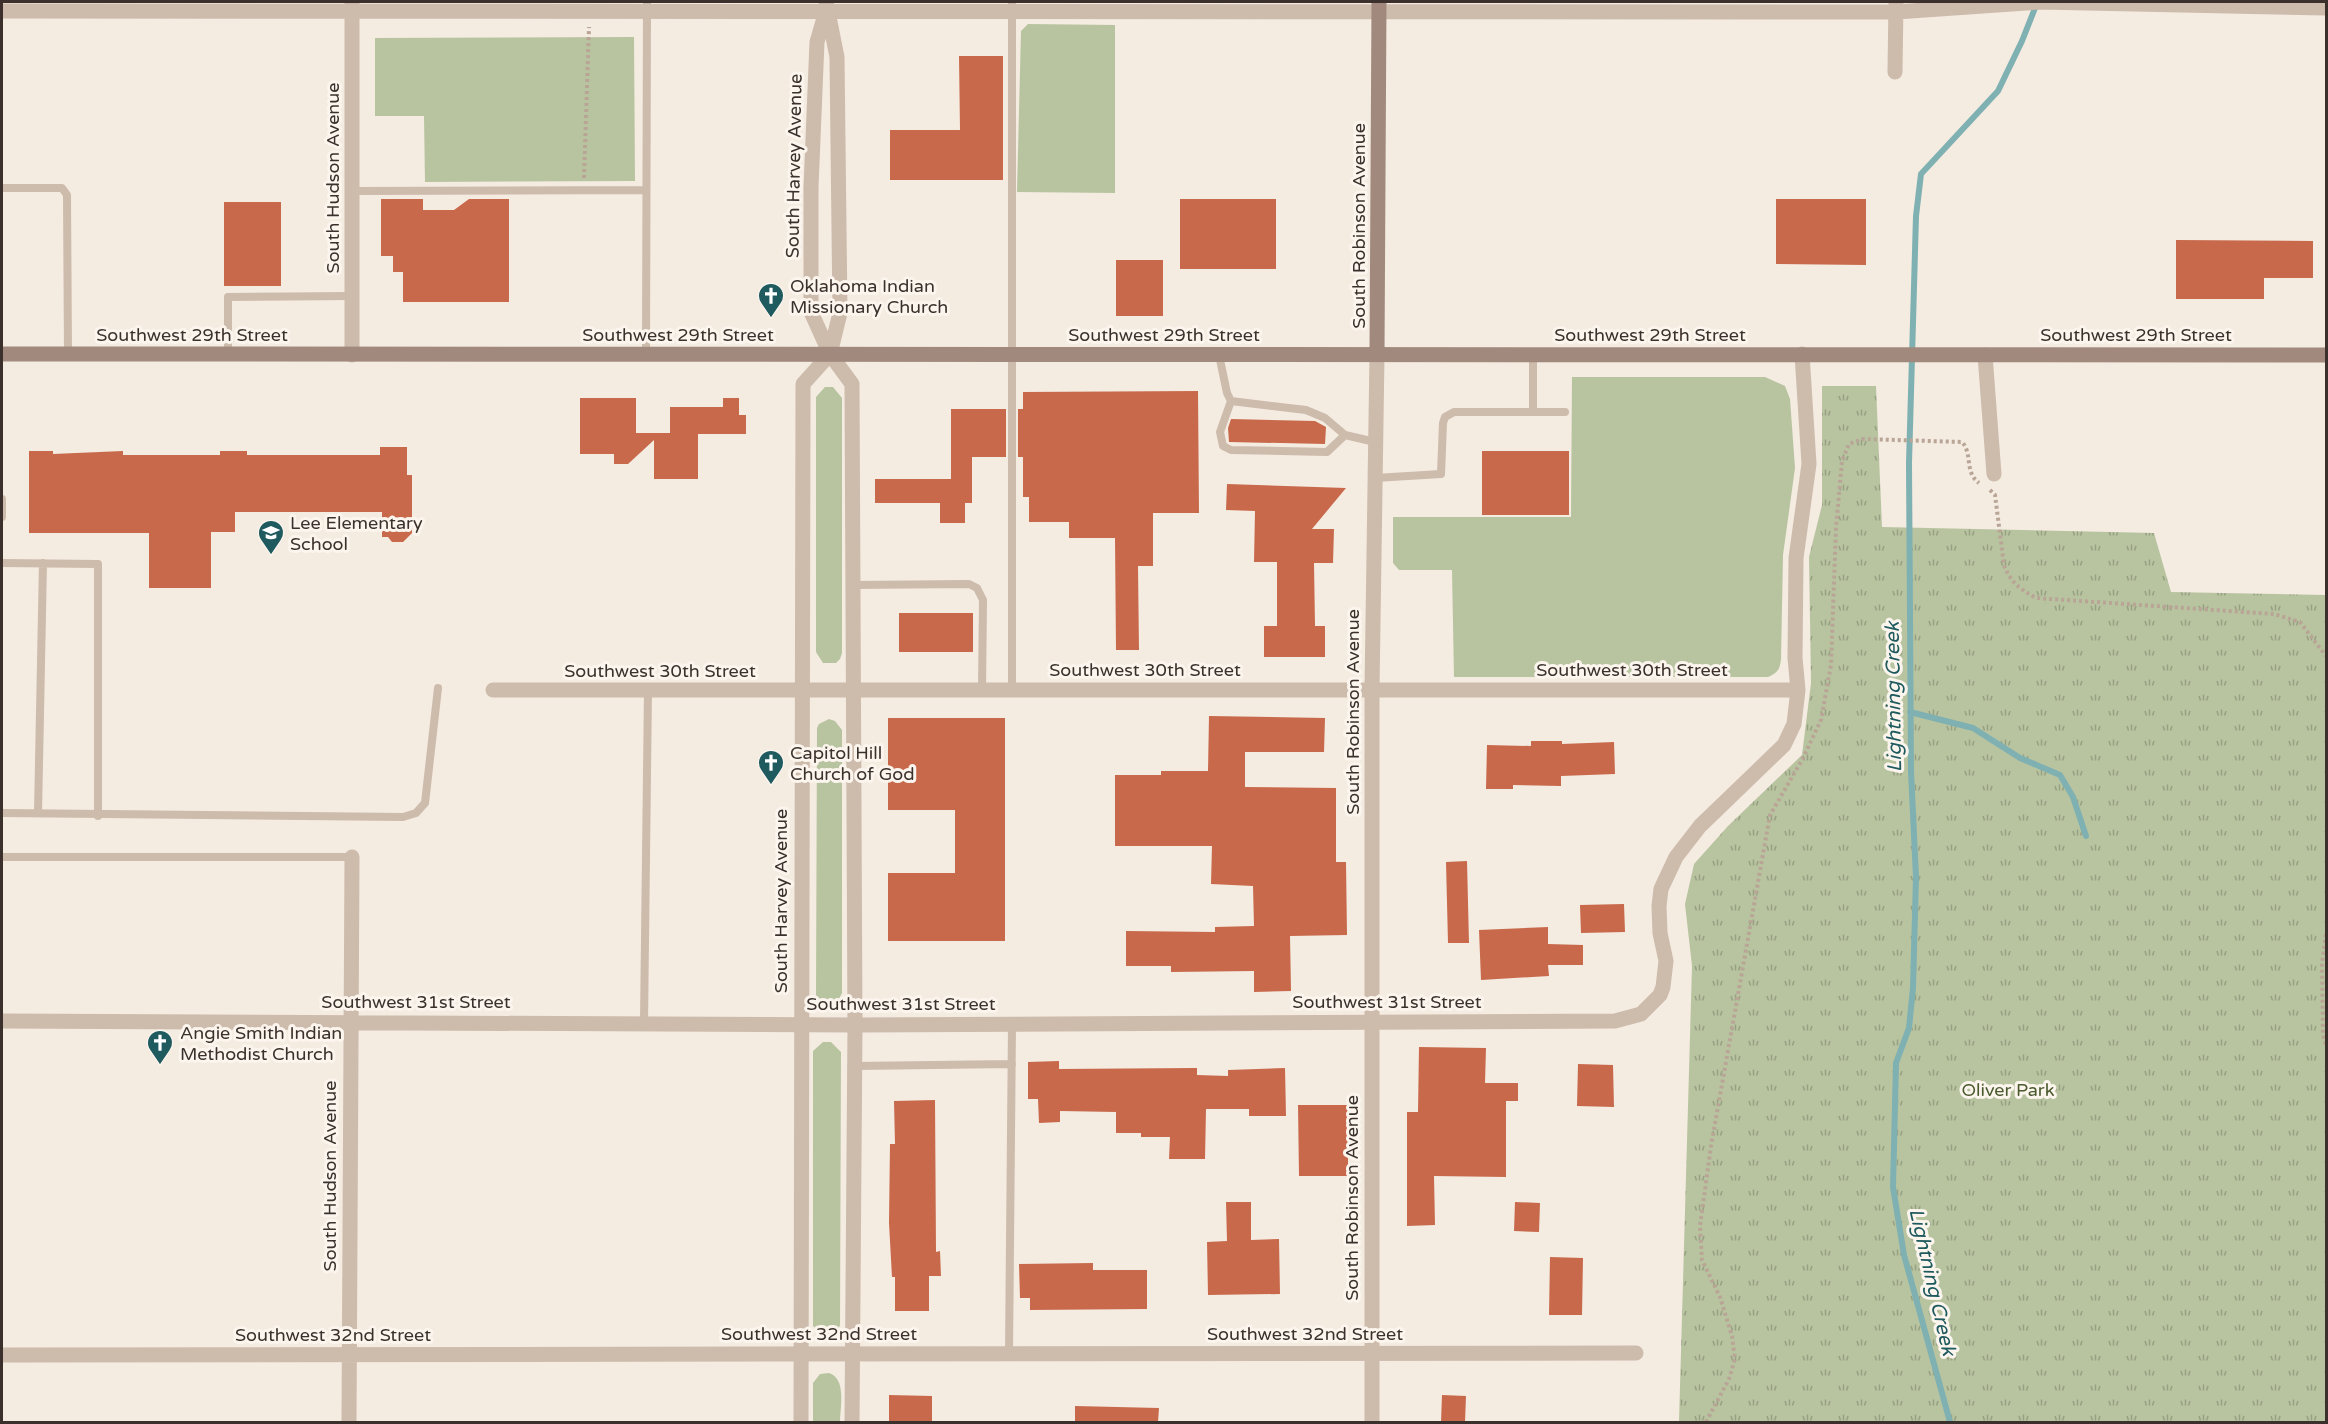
<svg xmlns="http://www.w3.org/2000/svg" width="2328" height="1424" font-family="'Varela Round',sans-serif">
<style>
.grass{fill:#b8c4a0}
.park{fill:url(#park-tufts)}
.lines{fill:none;stroke-linecap:round;stroke-linejoin:round}
.stream{stroke:#7fb0b2;stroke-width:6}
.building{fill:#c8694b}
.path{stroke:#b9a596;stroke-width:4;stroke-dasharray:3 3;stroke-linecap:butt}
.service{stroke:#cdbbac;stroke-width:8}
.minor{stroke:#cdbbac;stroke-width:15}
.tertiary{stroke:#cdbbac;stroke-width:15}
.secondary{stroke:#a18a7d;stroke-width:15}
.labels{text-anchor:middle;dominant-baseline:central;stroke-width:6;stroke-linejoin:round;paint-order:stroke}
.street-label{font-size:18px;fill:#3b302b;stroke:#fbf5ee}
.poi-label{font-size:18px;fill:#3b302b;stroke:#fbf5ee;text-anchor:start}
.park-label{font-size:18px;fill:#4a5a2e;stroke:#fbf5ee}
.water-label{font-size:20px;font-style:italic;fill:#1f5a5e;stroke:#fbf5ee}
</style>
<defs>
<pattern id="park-tufts" width="24" height="20" patternUnits="userSpaceOnUse" patternTransform="scale(1.5)"><rect width="24" height="20" fill="#b8c4a0"/><path d="M3 7l-1-3M5 7V3M7 7l1-3M15 17l-1-3M17 17v-4M19 17l1-3" fill="none" stroke="#97a083"/></pattern>
</defs>
<rect width="100%" height="100%" fill="#f4ebe1"/>
<path class="grass" d="M1028,24l87,1v168l-98,-1 4,-161z
M634,37l1,144 -210,1 -1,-66h-49v-78z
M1572,377h193l20,9 5,13 5,69 -12,87 -2,104c-1,11 -4,14 -13,18h-314l-2,-107h-53l-6,-7v-46h178z
M825,387h8l9,11v255l-2,6 -4,4h-13l-7,-11v-255z
M829,719l6,2 7,9v263l-3,6 -10,6 -13,-9 1,-268 2,-4z
M823,1042h8l10,10 -1,273 -3,7 -14,4 -10,-10v-275z
M829,1373c18,6 11,34 11,49h-27v-39l7,-9z"/>
<path class="park" d="M1822,386h54l6,141 272,6 17,59 155,3v827h-647l13,-456 -7,-62 9,-40 34,-38 74,-71 9,-72 -2,-126 13,-52z"/>
<g class="lines">
<path class="stream" d="M1910,712l63,16 47,30 40,17 13,22 13,39
M1950,1422l-46,-167 -11,-68 3,-124 13,-35 4,-40 3,-111 -5,-106 -2,-308 7,-247 5,-42 77,-83 24,-50 15,-38"/>
</g>
<path class="building" d="M959,56h44v124h-113v-50h70z
M381,199h42v11h31l15,-11h40v103h-106v-30h-10v-16h-12z
M1180,199h96v70h-96z
M1776,199h90v66l-90,-1z
M224,202h57v84h-57z
M2176,240l137,1v37h-49v21h-88z
M1116,260h47v56h-47z
M1198,391l1,122h-46v53h-15l1,84h-23l-1,-112h-46v-16h-40v-25h-6v-40h-5v-48h5v-17z
M580,398h56v35h34v-26h53v-9h16v17h7v19h-48v45h-44v-39l-26,24h-14v-10h-34z
M951,409h55v48h-34v46h-7v20h-25v-20h-65v-24h76z
M1231,419l84,2 11,6 -1,17 -96,-2 -1,-14z
M380,447h27v28h5v58l-9,9h-11l-4,-5h-6v-25h-147v20h-24v56h-62v-55h-120v-82h24v3l70,-3v4h97v-4h27v4h133z
M1482,451h87v64h-87z
M1227,484l119,4 -34,41h22l-1,34h-19l1,63h10v31h-61v-31h13v-64h-23l1,-51 -29,-1z
M899,613h74v39h-74z
M1209,716l116,2 -1,34h-79v35l91,1v74h10l1,73 -57,1 1,55 -37,1v-21l-83,1v-6h-45v-35l89,1v-5l39,-1 -1,-40 -42,-2 1,-38h-97v-71h46v-4h47z
M888,718h117v223h-117v-68h67v-63h-67z
M1531,741h31v3l52,-2 1,32 -54,2v10l-48,-1v4h-27l1,-44 44,1z
M1467,861l2,82h-21l-2,-81z
M1624,904l1,28 -44,1 -1,-28z
M1548,927v17l35,1v20h-35l1,11 -68,4 -2,-50z
M1419,1047l67,1 -1,35h33v18h-12v76l-72,-1 1,49 -28,1v-114h11z
M1059,1061v8l138,-1v7l31,1v-6l57,-2 1,48h-37v-7h-43l-1,50h-36l1,-22h-29v-4h-25v-21l-56,-1v11l-21,1 -1,-24h-10v-37z
M1578,1064l35,1 1,42 -37,-1z
M935,1100l1,152 4,-1 1,25h-12v35h-34v-34h-3l-3,-54 1,-79h5l-1,-43z
M1298,1105h50v71h-49z
M1226,1202h25v38l28,-1 1,55 -72,1 -1,-53 20,-1z
M1515,1202l25,1 -1,29 -25,-1z
M1550,1257l33,1 -1,57h-33z
M1093,1263v7h54v39l-117,1v-12h-10l-1,-34z
M889,1395l43,1v26l-43,-1z
M1442,1395l24,1 -1,26h-24z
M1075,1406l84,2 -1,14h-83z"/>
<g class="lines">
<path class="path" d="M584,178l5,-151
M1990,490l5,5 9,70c6,17 16,24 32,33l238,16 26,8 26,34
M2326,934l-4,29 1,72 3,10
M1706,1422l23,-43 6,-20 -3,-23 -12,-39 -18,-37 -2,-34 11,-80 59,-331 32,-55 19,-40 10,-55 5,-137 6,-67 7,-17 14,-5 99,3c11,12 2,30 17,41"/>
<path class="service" d="M1012,2v688
M2,188h60l5,7 1,159
M354,191l291,-1
M228,355v-58l125,-1
M646,355l1,-353
M1219,355l8,38 4,8 75,9 19,8 20,17 30,7
M1231,401l-11,31 3,14 8,4 96,2 18,-17
M1533,412h32
M1375,478l66,-4 2,-51 2,-6 9,-5h79v-58
M2,499v18
M2,563l96,1v252
M852,585l117,-1 8,4 6,12 -1,90
M2,813l401,4 13,-4 9,-10 13,-115
M38,813l5,-250
M2,857h350
M644,1023l4,-333
M855,1066l157,-2
M1009,1353l3,-329"/>
<path class="minor" d="M2,11l1894,1 144,-10 286,6
M1895,72l1,-70
M352,355v-353
M1985,355l9,119
M493,690h1305
M2,1021l853,4 760,-4 26,-7 19,-19 3,-8 3,-26 -6,-28 -1,-27 2,-17 15,-32 24,-31 84,-81 10,-21 4,-34 -3,-32 1,-100 13,-94 -7,-110
M2,1355l1634,-2
M349,1422l3,-565"/>
<path class="tertiary" d="M826,11l-9,31 -6,145v125l19,42 22,30 3,641 -3,397
M801,1422l2,-1038 27,-30 10,-41 -3,-256 -11,-55
M1372,1422v-733l5,-335"/>
<path class="secondary" d="M2,354l2324,1
M1377,354l2,-352"/>
</g>
<defs>
<symbol id="church-pin" viewBox="-11 -11 22 30"><path d="M0 17L-7.5 6A9.5 9.5 0 1 1 7.5 6Z" fill="#1f5a5e" stroke="#fbf5ee"/><path d="M-1.2-6h2.4v3.5h3.3v2.4h-3.3V6h-2.4V-.1h-3.3v-2.4h3.3Z" fill="#fff"/></symbol>
<symbol id="school-pin" viewBox="-11 -11 22 30"><path d="M0 17L-7.5 6A9.5 9.5 0 1 1 7.5 6Z" fill="#1f5a5e" stroke="#fbf5ee"/><path d="M0-5L7-2L0 1L-7-2ZM-4 1L0 2.5L4 1V4Q0 6-4 4Z" fill="#fff"/></symbol>
</defs>
<g fill-rule="evenodd">
<use href="#church-pin" x="756" y="281" width="30" height="40"/>
<use href="#school-pin" x="256" y="518" width="30" height="40"/>
<use href="#church-pin" x="756" y="748" width="30" height="40"/>
<use href="#church-pin" x="145" y="1028" width="30" height="40"/>
</g>
<g class="labels">
<g class="street-label">
<text transform="translate(794 166) rotate(-89)">South Harvey Avenue</text>
<text transform="translate(333 178) rotate(-90)">South Hudson Avenue</text>
<text transform="translate(1359 226) rotate(-90)">South Robinson Avenue</text>
<text x="192" y="335">Southwest 29th Street</text>
<text x="678" y="335">Southwest 29th Street</text>
<text x="1164" y="335">Southwest 29th Street</text>
<text x="1650" y="335">Southwest 29th Street</text>
<text x="2136" y="335">Southwest 29th Street</text>
<text x="1145" y="670">Southwest 30th Street</text>
<text x="1632" y="670">Southwest 30th Street</text>
<text x="660" y="671">Southwest 30th Street</text>
<text transform="translate(1353 712) rotate(-90)">South Robinson Avenue</text>
<text transform="translate(781 901) rotate(-90)">South Harvey Avenue</text>
<text x="416" y="1002">Southwest 31st Street</text>
<text x="1387" y="1002">Southwest 31st Street</text>
<text x="901" y="1004">Southwest 31st Street</text>
<text transform="translate(330 1176) rotate(-90)">South Hudson Avenue</text>
<text transform="translate(1352 1198) rotate(-90)">South Robinson Avenue</text>
<text x="819" y="1334">Southwest 32nd Street</text>
<text x="1305" y="1334">Southwest 32nd Street</text>
<text x="333" y="1335">Southwest 32nd Street</text>
</g>
<g class="poi-label">
<text x="790" y="286">Oklahoma Indian<tspan x="790" dy="21">Missionary Church</tspan></text>
<text x="290" y="523">Lee Elementary<tspan x="290" dy="21">School</tspan></text>
<text x="790" y="753">Capitol Hill<tspan x="790" dy="21">Church of God</tspan></text>
<text x="180" y="1033">Angie Smith Indian<tspan x="180" dy="21">Methodist Church</tspan></text>
</g>
<g class="park-label">
<text x="2008" y="1090">Oliver Park</text>
</g>
<g class="water-label">
<text transform="translate(1894 697) rotate(-91)">Lightning Creek</text>
<text transform="translate(1932 1282) rotate(77)">Lightning Creek</text>
</g>
</g>
<rect width="2328" height="1424" fill="none" stroke="#3b302b" stroke-width="6"/>
</svg>
